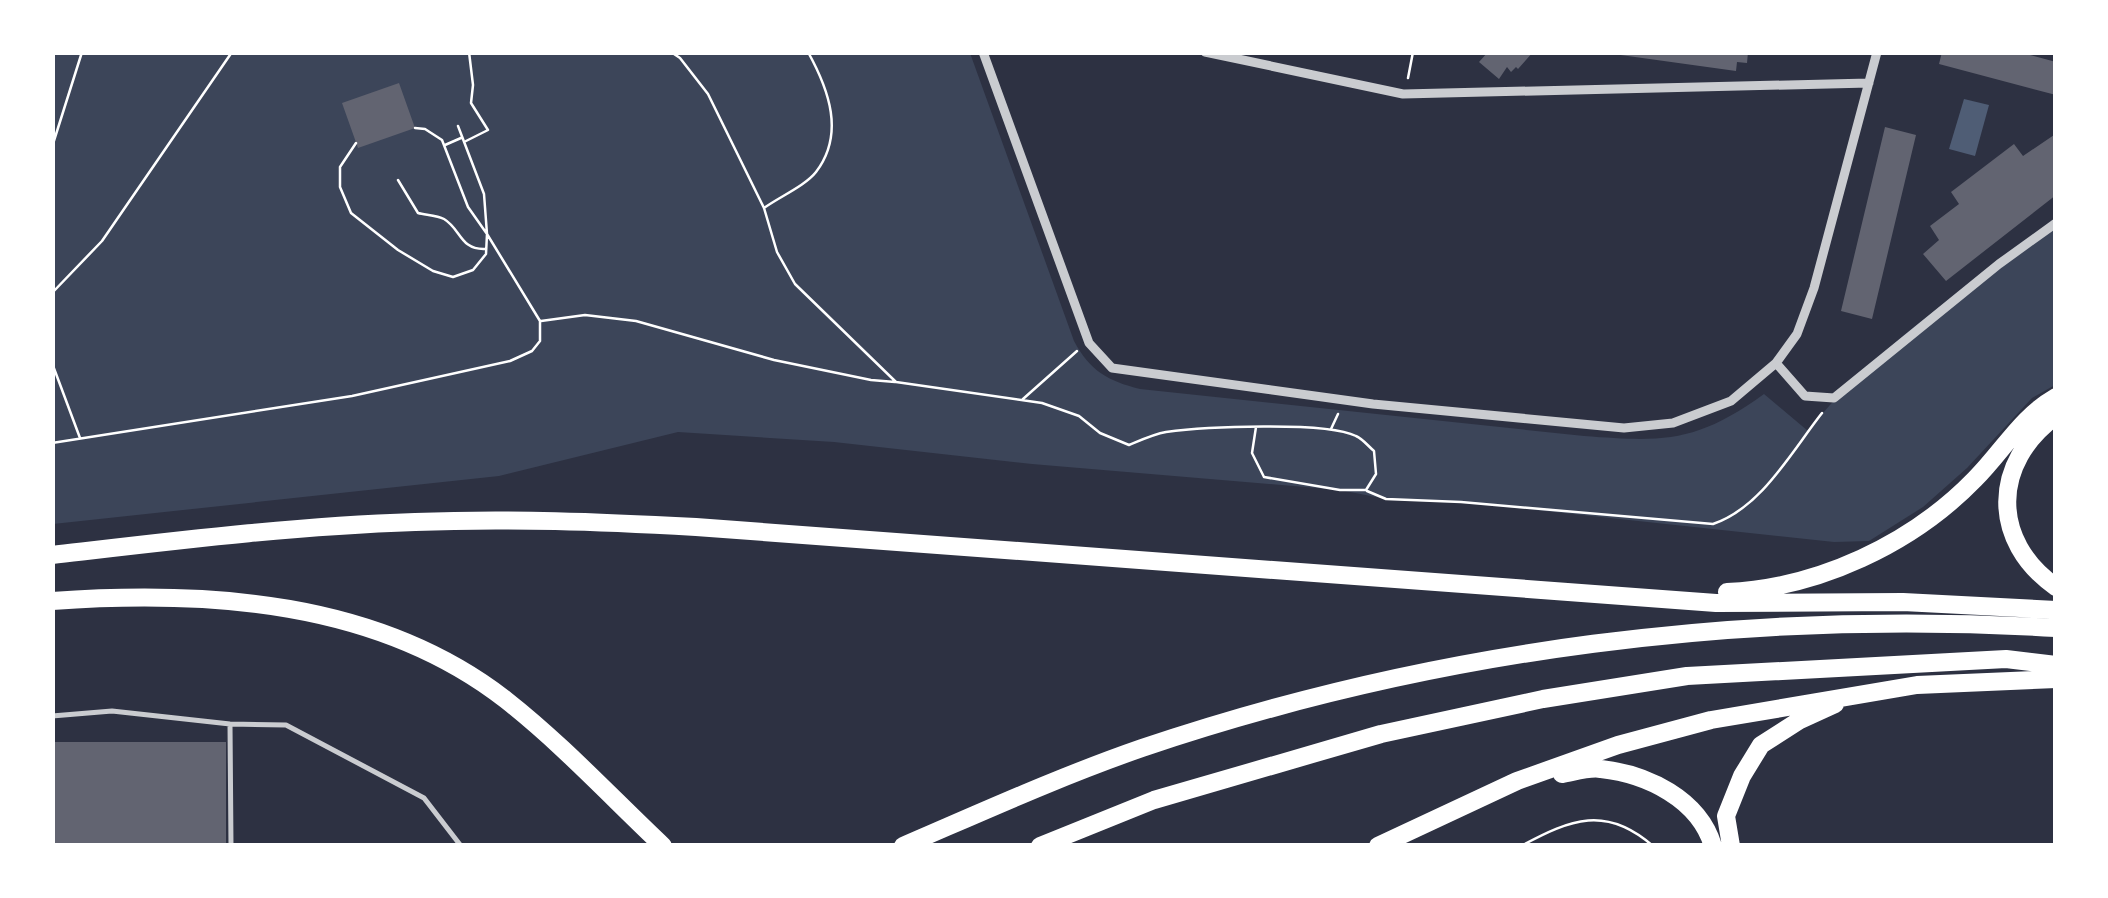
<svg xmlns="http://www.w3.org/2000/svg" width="2108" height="898" font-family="'Work Sans',sans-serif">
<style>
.green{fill:#3c4559}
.water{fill:#4f5d75}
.building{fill:#626471}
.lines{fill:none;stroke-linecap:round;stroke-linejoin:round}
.path{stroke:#fff;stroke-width:2.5}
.service{stroke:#caccd0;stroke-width:5}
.minor{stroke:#caccd0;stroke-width:9}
.motorway{stroke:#fff;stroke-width:18}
</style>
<rect width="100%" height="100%" fill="#2d3142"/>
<path class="green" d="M53,53h917l104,288c16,30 34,40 66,48l444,47c80,6 112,7 180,-42l44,37c67,-85 161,-145 247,-208v162l-23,13 -65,70 -44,39 -54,34 -35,1 -373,-40 -75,-3 -46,-9 -308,-26 -198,-22 -156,-10 -179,44 -446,48z"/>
<path class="water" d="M1964,99l25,6 -14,51 -26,-7z"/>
<path class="building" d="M1488,52l6,3 3,-3h36l-15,17 -2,-2 -5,5 -4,-5 -8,12 -20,-17z
M1599,52h149l-1,11 -10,-1 -1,9z
M1942,52h77l37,10v33l-117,-31z
M399,83l16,45 -57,20 -16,-45z
M1885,127l31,8 -44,184 -31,-8z
M2054,135l2,60 -110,86 -23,-27 16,-14 -9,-14 29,-22 -8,-12 63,-48 9,12z
M52,742h174v104h-174z"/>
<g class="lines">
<path class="path" d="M671,52l9,6 28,36 56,114 13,44 18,32 101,98 146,21 37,13 21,17 29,12c12,-5 25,-11 37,-13 36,-5 160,-11 190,4 7,3 13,11 18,15l2,23 -10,16h-26l-76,-13 -12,-24 4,-26
M1408,78l5,-26
M466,141l22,-11 -17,-27 2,-18 -4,-33
M356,143l-16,24v20l11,26 47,37 35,21 20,6 20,-7 13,-16 1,-20 -19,-27 -26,-67 -17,-11 -10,-1
M445,145l16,-7
M52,147l30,-95
M398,180l20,33c7,2 19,2 26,6 17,10 16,31 41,30
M764,208c15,-11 41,-22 52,-36 29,-38 13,-82 -8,-120
M52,293l50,-52 130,-189
M541,321l44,-6 51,6 138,39 97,20 24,2
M52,363l28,75
M1023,399l54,-48
M1331,429l7,-15
M52,443l300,-47 158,-35 22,-10 8,-10v-20l-53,-87 -3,-40 -26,-68
M1367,491l19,8 75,3 252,22c48,-16 79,-73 109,-111
M1521,846c50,-27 85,-41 132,0"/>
<path class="service" d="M52,716l60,-5 118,13 56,1 138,73 37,48
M230,724l1,122"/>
<path class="minor" d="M983,52l106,291 23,25 261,36 251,24 49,-5 58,-22 45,-38 21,-29 17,-46 63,-236
M1205,52l198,42 466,-11
M1776,363l29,33 29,2 165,-134 57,-41"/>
<path class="motorway" d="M2056,416c-64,46 -66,125 0,171
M52,555c121,-14 242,-29 363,-33 94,-4 187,0 281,5l1020,76 187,-1 153,8
M1727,592c91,-4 185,-48 248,-113 28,-28 46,-62 81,-82
M52,601c155,-11 326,-1 454,99 56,44 105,97 157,146
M1562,774c12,-2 27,-7 39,-5 46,5 98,30 112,77
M903,846c79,-34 158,-70 239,-98 293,-99 606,-139 914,-120
M1040,846l114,-46 227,-66 162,-35 144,-23 319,-17 50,6
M1378,846l139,-65 101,-36 93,-25 206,-35 139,-6
M1731,846l-5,-30 16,-40 19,-31 39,-25 35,-16"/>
</g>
<rect width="2108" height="898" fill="none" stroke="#ffffff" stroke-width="110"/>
</svg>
